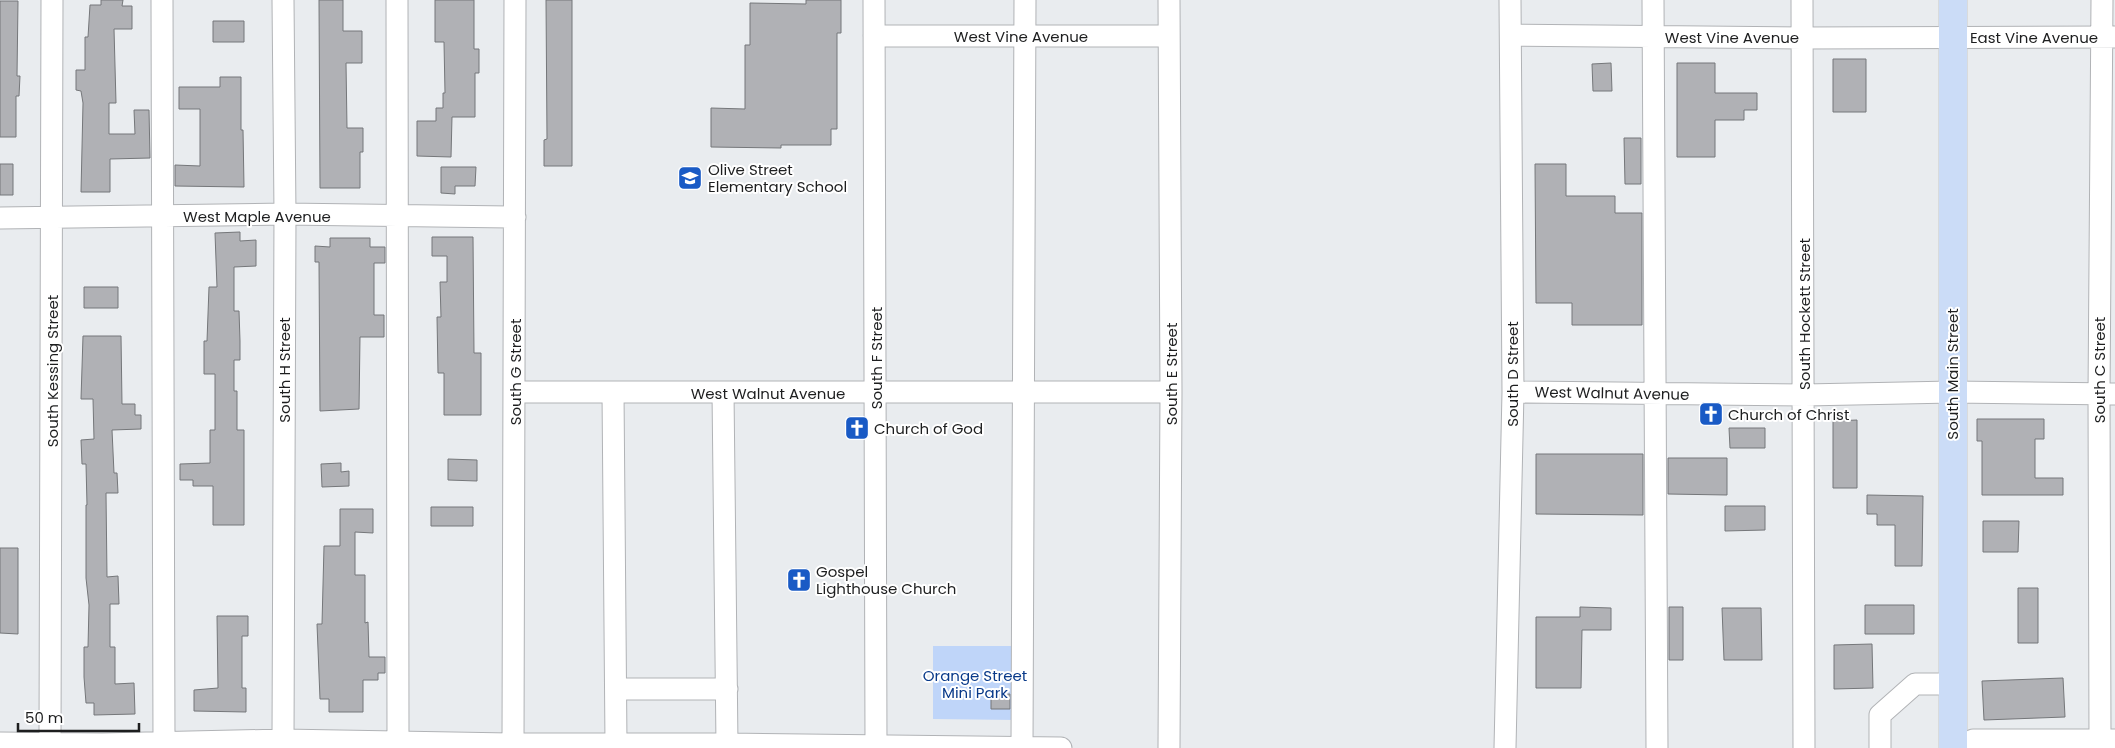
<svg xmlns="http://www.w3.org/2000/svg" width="2115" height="748" font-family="Poppins,sans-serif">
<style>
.green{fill:#bfd5f9}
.building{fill:#b0b1b5;stroke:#75777a}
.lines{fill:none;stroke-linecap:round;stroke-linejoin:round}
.minor-casing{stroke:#b1b3b6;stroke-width:23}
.major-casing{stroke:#c9c9c9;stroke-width:29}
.minor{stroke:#fff;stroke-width:21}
.major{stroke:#cbdcf7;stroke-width:28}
.labels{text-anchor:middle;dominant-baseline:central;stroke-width:4;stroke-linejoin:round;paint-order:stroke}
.street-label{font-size:15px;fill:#1d1e1f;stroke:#fff}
.poi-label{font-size:15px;fill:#1d1e1f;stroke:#fff;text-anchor:start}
.park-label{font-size:15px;fill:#083989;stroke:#fff}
</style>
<rect width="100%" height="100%" fill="#e9ecef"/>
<path class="green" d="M933,646h83l1,74 -84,-1z"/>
<path class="building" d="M101,0h22l-1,6h10v23h-18l2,74h-7v31h26l-1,-24h15l1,48 -40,1v33h-29l2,-89 -2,-12 -5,-1v-20h9v-33h3l2,-32h11z
M319,0h24v31h19v32h-16l1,65h16v24h-3v36h-40z
M435,0h39v49h5v24h-4v44h-23l-1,40 -34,-1v-35h19v-13h7v-15h2l-1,-51h-9z
M546,0h26v166h-28v-26l3,-1z
M806,0h35v33h-4v96h-6v16h-50v3l-70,-1v-39l34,1v-64h5v-42l56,1z
M0,1h18l-1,75h3l-1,20h-3v41h-16z
M213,21h31v21h-31z
M1833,59h33v53h-33z
M1611,63l1,28h-19l-1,-27z
M1677,63h38v30h42v17h-13v10h-29v37h-38z
M220,77h21v53h2l1,57 -69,-1v-21l25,1v-57h-21v-22h41z
M1624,138h17v46h-16z
M0,164h13v31h-13z
M1535,164h31v32h49v17h27v112h-70v-22h-36z
M441,167h35l-1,19h-20v8l-14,-1z
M240,232v9l16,-1v26l-22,1v44h5l1,30v19h-6v31h3v39h7v95h-31v-39h-20v-6h-13v-16l30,-1v-33h5v-56h-11v-33h3l2,-54h8l-2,-54z
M432,237h41l1,116h7v62h-37v-42h-6l-1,-56h4l-1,-35h7v-26h-15z
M330,238h40v9h15v16h-11v52h10v22h-24l-1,72 -39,2 -1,-149h-4v-16l15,1z
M84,287h34v21h-34z
M83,336h38l1,68h13v11h6v14l-29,1 2,43h3l1,20h-12l1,84 11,-1 1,28h-9v43h5v37l19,-1 1,31 -41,1v-12h-8l-2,-26v-30h4l1,-42 -3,-27v-73h1l-1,-41h-4l-1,-24 13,-1 -1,-40h-12z
M1977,419h67v20h-9v39h28v17h-81v-54h-5z
M1857,420v68h-24v-67z
M1729,428h36v20h-35z
M1536,454h107v61l-107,-1z
M1668,458h59v37l-59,-1z
M448,459l29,1v21l-29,-1z
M341,463v9l8,-1v15l-27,1 -1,-23z
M1867,495l56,1 -1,70h-27v-41h-18v-11h-10z
M1725,506h40v24l-40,1z
M431,507h42v19h-42z
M340,509h33v24l-18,-1v43h10v48l3,-1 1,35h16v16h-7v7h-15v32h-34v-13h-9l-3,-75h5l2,-78h16z
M1983,521h36l-1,31h-35z
M0,548h18v86l-18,-1z
M2018,588h20v55h-20z
M1865,605h49v29h-49z
M1580,607l31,1v22h-29l-1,58h-45v-71h44z
M1669,607h14v53h-14z
M1722,608h39l1,52h-38z
M217,616h31v20h-6v52h4v24l-52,-1v-21l24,-2z
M1872,644l1,44 -39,1v-44z
M2063,678l2,39 -81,3 -2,-39z
M1010,694v15h-19v-14z"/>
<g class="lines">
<defs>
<path id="minor" d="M162,0l2,743
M397,0l1,741
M874,0l2,746
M1653,0l4,748
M1802,0l2,748
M1511,35l291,3 313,-1
M874,36h295
M0,218l285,-4 230,3
M515,392h656
M613,392l3,351
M723,392l4,352
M1513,392l292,3 147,-3 163,2
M616,689h111
M283,740l2,-526 -2,-214
M2100,741l-1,-347 3,-394
M50,742l2,-742
M0,743l102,1 181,-4 230,4h214l334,4
M513,744l2,-744
M1022,747l3,-747
M1169,748l2,-356 -2,-392
M1505,748l8,-356 -3,-392
M1880,748v-33l35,-31h38
M1955,748l18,-8h142"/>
<path id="major" d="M1953,0v748"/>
</defs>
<use href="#minor" class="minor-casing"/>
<use href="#major" class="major-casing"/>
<use href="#minor" class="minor"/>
<use href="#major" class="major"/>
</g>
<defs>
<symbol id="school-square" viewBox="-11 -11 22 22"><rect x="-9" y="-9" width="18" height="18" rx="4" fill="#195ac5" stroke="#fff"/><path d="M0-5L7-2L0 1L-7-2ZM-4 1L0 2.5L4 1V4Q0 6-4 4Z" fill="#fff"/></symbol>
<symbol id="church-square" viewBox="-11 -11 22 22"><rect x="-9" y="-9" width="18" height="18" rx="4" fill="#195ac5" stroke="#fff"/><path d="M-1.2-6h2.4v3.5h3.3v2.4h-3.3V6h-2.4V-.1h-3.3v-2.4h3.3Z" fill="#fff"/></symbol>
</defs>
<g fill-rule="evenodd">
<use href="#school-square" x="676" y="164" width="28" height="28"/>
<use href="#church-square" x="1697" y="400" width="28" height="28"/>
<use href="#church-square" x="843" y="414" width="28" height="28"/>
<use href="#church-square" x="785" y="566" width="28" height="28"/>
</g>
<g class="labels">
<g class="street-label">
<text x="1021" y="36">West Vine Avenue</text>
<text x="1732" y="37">West Vine Avenue</text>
<text x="2034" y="37">East Vine Avenue</text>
<text x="257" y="216">West Maple Avenue</text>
<text transform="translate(1804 314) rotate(-90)">South Hockett Street</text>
<text transform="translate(876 358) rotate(-90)">South F Street</text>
<text transform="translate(284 370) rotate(-90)">South H Street</text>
<text transform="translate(2099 370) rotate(-90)">South C Street</text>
<text transform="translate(52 371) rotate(-90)">South Kessing Street</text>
<text transform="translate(515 372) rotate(-90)">South G Street</text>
<text transform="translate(1171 374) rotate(-90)">South E Street</text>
<text transform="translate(1512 374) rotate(-90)">South D Street</text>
<text transform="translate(1952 374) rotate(-90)">South Main Street</text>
<text x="768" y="393">West Walnut Avenue</text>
<text transform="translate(1612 393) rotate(1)">West Walnut Avenue</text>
</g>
<g class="poi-label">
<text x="708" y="169">Olive Street<tspan x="708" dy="17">Elementary School</tspan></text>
<text x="1728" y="414">Church of Christ</text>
<text x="874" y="428">Church of God</text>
<text x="816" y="571">Gospel<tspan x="816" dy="17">Lighthouse Church</tspan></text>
</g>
<g class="park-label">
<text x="975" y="675">Orange Street<tspan x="975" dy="17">Mini Park</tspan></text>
</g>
</g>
<path d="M18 723v8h121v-8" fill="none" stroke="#1d1e1f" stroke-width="2.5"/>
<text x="25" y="723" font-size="15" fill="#1d1e1f" stroke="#ffffff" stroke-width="4" paint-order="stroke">50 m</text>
</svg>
